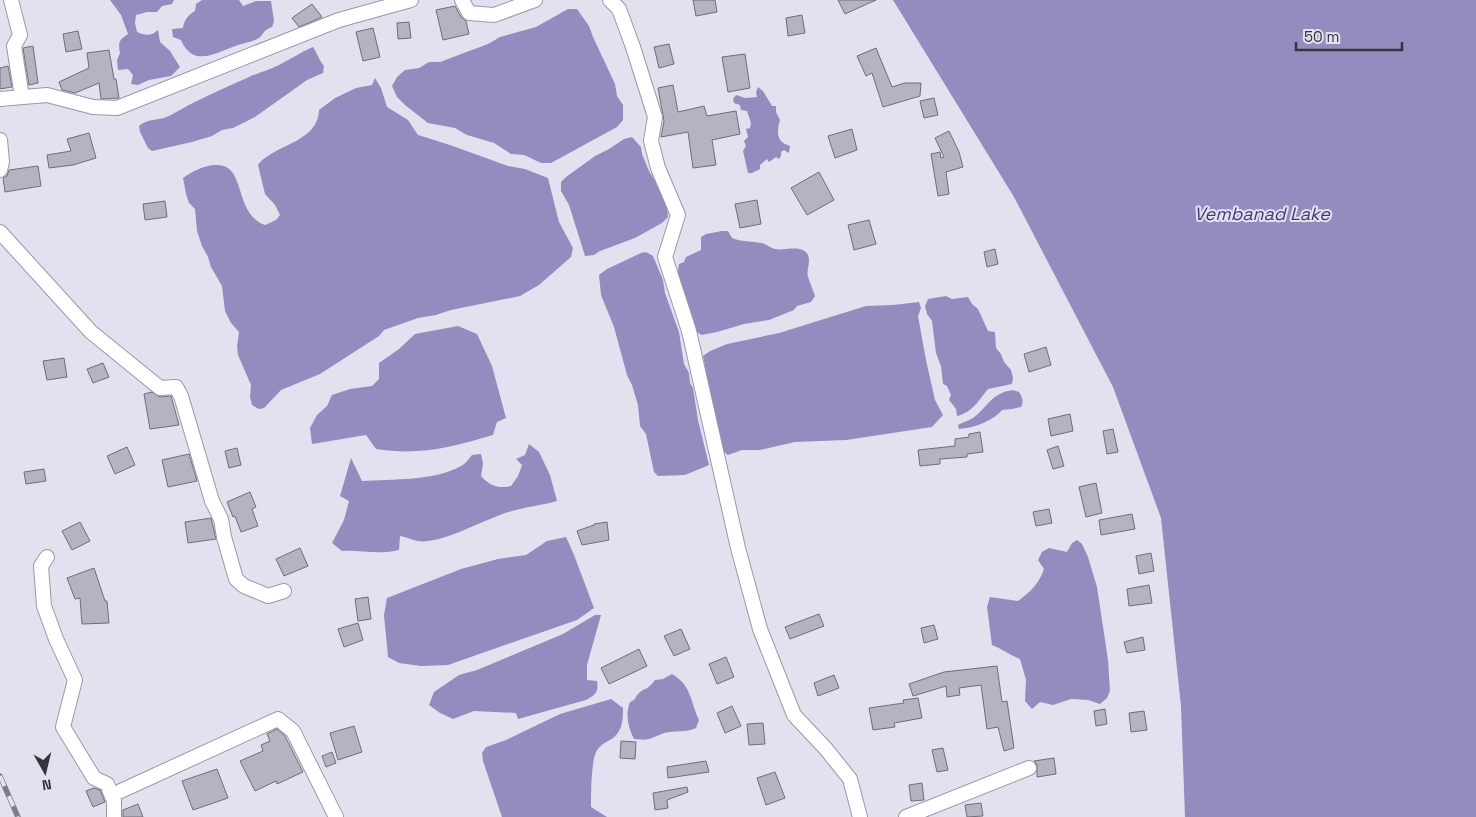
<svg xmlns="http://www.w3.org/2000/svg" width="1476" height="817" font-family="'Space Grotesk',sans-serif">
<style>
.water{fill:#958bbe}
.building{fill:#b5b2c1;stroke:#6f6d7b}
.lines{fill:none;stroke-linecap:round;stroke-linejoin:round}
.street-casing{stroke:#9a98a6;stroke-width:16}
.street{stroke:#fff;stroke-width:14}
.rail-casing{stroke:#7e7d86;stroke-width:5.5}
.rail{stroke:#e3e1f0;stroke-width:4;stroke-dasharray:11;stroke-linecap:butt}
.labels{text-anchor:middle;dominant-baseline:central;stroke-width:4;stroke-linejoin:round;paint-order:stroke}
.water-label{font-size:18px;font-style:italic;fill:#483777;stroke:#e3e1f0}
</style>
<rect width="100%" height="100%" fill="#e3e1f0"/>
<path class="water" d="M110,0h64l-2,4 -10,2 -5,6h-10l-11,3 -1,8 2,9c9,4 14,4 21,-2l2,12 10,9 10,16 -9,9 -22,4 -11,5 -7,-1 2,-9 -5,-6 -10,1 -1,-10 3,-7c-2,-11 -1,-13 8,-19l-7,-19z
M202,0h37l4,6 13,-5h15l3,20 -2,6c-11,4 -7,8 -15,12 -5,3 -13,4 -19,6 -21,7 -45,24 -57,-5l-8,-3 -1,-8 11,-1c1,-8 5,-13 12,-17l1,-7z
M893,0h583v817h-291l-4,-111 -20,-188 -48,-131 -99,-190z
M568,9h9l12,17 4,11 22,47 2,12 6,9v15l-6,7 -66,36h-10l-17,-8 -13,-1 -17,-11 -27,-8 -12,-7 -27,-5 -23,-18 -8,-8 -5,-11 5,-9 8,-7 14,-2 10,-6h11l48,-18 12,-7 36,-10z
M313,47c4,6 6,13 11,19l-1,7 -16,7 -52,37 -22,11 -11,2 -10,6 -20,6 -40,9 -4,-3 -8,-16 -1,-6c8,-8 22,-5 32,-11 24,-14 50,-26 76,-37 10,-5 22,-8 32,-13 12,-6 22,-13 34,-18z
M375,78l6,10 6,19 21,13 10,15 32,10 58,21 17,3 23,9 11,44 14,26 -2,9 -32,28 -19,11 -69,14 -15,5 -18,3 -34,12 -5,6 -59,38 -39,16 -17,18 -5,1 -7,-4 -2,-8 1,-12 -13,-30 -1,-9 2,-14 -8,-9 -6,-12 -3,-25 -11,-19 -3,-10 -6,-11 -5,-15 -2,-22 -6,-6 -3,-9 -3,-16c8,-6 22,-13 32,-13 32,-3 18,49 50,60l11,-5 4,-5 -5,-10 -10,-11 -7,-29c16,-21 60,-22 61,-55l16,-12 21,-10 16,-3z
M758,87l5,4 9,15h4v6l4,8c-2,6 -4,17 2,22 2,2 6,3 8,4l-1,7 -5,-3 -3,2v4l-2,3 -3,-2 -7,5 -2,-3 -7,6v4l-8,4h-4l-5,-22 3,-5 -2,-5 4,-4 -2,-8 4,-1 1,-5 -4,-12 -6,-1 -1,-5 -6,-2 -1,-4 3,-4 9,3 12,-1 -1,-5z
M632,137l9,10 1,7 7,17 11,18 7,18 1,10 -6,6 -27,15 -35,13 -6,4 -9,1 -16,-51 -8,-14v-9l5,-5 29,-21 14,-7 15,-10z
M722,231h6l4,7c9,4 19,3 30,5 4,1 8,5 13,6 10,2 27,-5 33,6 3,7 -2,15 0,22 2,6 5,13 7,19l-4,6 -14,4 -3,4 -25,10 -25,4 -27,8 -15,3 -4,-2c-9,-16 -24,-51 -19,-69l5,-2 2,-5 15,-7v-13l5,-3z
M646,252l7,4 10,24 2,13 14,39 5,32 5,9 1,10 3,5 5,32 11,45 -24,10 -27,1 -4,-4 -8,-38 -6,-8 -2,-21 -6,-20 -5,-10 -13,-48 -13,-32 -2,-20 8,-6 34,-16z
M946,296l6,3 16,-2 4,7 6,5 10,22 7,1 1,16 5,6 3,8 7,8 2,8 -1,6 -24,5c-10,12 -15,23 -31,27l-1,-7 -7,-9 2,-5 -4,-9 -4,-2 -2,-18 -5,-13 -4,-32 -5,-7 -2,-8 3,-7z
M919,302l2,6 -3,8 8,44 9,40 8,15 -11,12 -86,13 -51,2 -35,8h-18l-14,5 -8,-6 -17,-93 7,-5 17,-7 52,-11 87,-27 27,-1z
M458,326l19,8 15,32 14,52 -9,4 -4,13c-41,12 -74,21 -117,14l-10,-14 -54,9 -2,-16 7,-13 10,-9 5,-11 18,-6 22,-3 7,-7v-16l20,-14 16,-15z
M1013,390l6,2c3,5 5,9 2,15l-9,2 -10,1c-9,11 -28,18 -43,19l-1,-4c5,-3 10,-4 15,-7 16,-12 18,-25 40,-28z
M529,444l10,8 11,23 7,26c-13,4 -27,5 -41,9 -27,6 -73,35 -98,31 -6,-1 -12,-4 -18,-5l-1,14c-19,5 -38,0 -57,1l-10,-8 12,-23 5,-19 -9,-5 11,-38 11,23c29,-2 74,0 99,-15 5,-2 8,-8 11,-11l9,-1 2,10 -2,12c9,10 18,13 30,10l7,-10 4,-11 -6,-6 9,-4z
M566,537l8,18 20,53 -17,12 -129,45 -27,1 -22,-3 -11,-6 -4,-42 3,-17 74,-29 37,-10 28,-4 21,-14z
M1077,540l5,4 6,13 9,30 11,73 2,31 -3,7 -7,6 -12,-4 -17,-1 -18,6 -13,-3 -8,7 -7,-8 1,-21 -6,-21c-10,-4 -18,-10 -28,-14l-5,-38 3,-10 28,4c12,-9 21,-17 26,-32l-6,-9 4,-8 7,-4 18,4 5,-9z
M595,615h6l-14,50v15l10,1c2,11 -2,14 -11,19l-68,19 -2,-6 -42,-2 -21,8 -13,-6 -11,-8 5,-13 25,-17 18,-5 86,-36z
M672,674c20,12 18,27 27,46l-3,8c-11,5 -21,2 -32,5 -14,5 -13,8 -30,6 -6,-12 -9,-25 -4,-37 6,-2 5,-5 9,-9 5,-5 9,-3 16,-13l8,-1z
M611,699l12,9c0,8 0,19 -6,26 -6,8 -15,7 -21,18 -5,11 -5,43 -5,55l16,10h-105l-19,-56 -1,-8 4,-6 20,-7 54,-26z"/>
<path class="building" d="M693,0h22l2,12 -21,4z
M838,0h38l-31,14z
M312,4l10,13 -23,10 -7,-9z
M455,6l6,11 5,4 3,13 -26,6 -7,-30z
M802,15l3,18 -17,3 -2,-18z
M409,22l2,16 -13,1 -1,-16z
M373,28l7,29 -17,4 -7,-29z
M78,31l4,18 -16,3 -3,-18z
M669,44l5,20 -15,4 -5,-21z
M33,46l5,37 -9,2 -6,-37z
M876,48l16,39 13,-4h16l-1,13 -37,11 -11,-34 -6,3 -9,-20z
M109,50l5,29h2l3,19 -18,1 -2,-16 -24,10 -13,-3 -3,-8 30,-14 -2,-15z
M745,54l5,34 -22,4 -6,-35z
M8,66l4,21 -12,2v-21z
M673,85l5,27 26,-6 3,10 29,-5 4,23 -28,6 4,25 -23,3 -5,-36 -27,5 3,-16 -6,-33z
M934,98l4,17 -14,3 -4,-17z
M852,129l5,21 -22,8 -7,-22z
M949,131l10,21 4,15 -17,5 3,22 -11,2 -7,-42 9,-2 1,6 3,-1 -9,-19z
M89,133l7,25 -23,7 -24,3 -2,-13 24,-4 -4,-12z
M38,166l3,20 -36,6 -2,-14 4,-2 2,-6z
M819,172l15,28 -27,15 -16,-27z
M757,200l4,24 -21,4 -5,-24z
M165,201l2,16 -22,3 -2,-16z
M869,220l7,24 -22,6 -6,-25z
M995,249l3,15 -11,3 -3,-15z
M1046,347l5,18 -22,7 -5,-18z
M64,358l3,19 -20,3 -4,-19z
M103,363l6,14 -16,6 -6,-14z
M152,392l8,5 11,-1 8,29 -29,4 -6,-35z
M1070,414l3,17 -22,5 -3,-17z
M1113,429l5,23 -11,2 -4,-23z
M980,432l3,20 -16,2v3l-27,2v5l-20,2 -2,-16 37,-4v-7l14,-2v-3z
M1058,446l6,20 -11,3 -6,-19z
M127,447l8,18 -20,9 -8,-18z
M237,448l4,17 -12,3 -4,-17z
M189,454l8,27 -29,6 -6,-27z
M44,469l2,12 -20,3 -2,-12z
M1096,483l6,30 -16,4 -7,-30z
M250,492l6,15 -4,2 6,17 -17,6 -6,-16 -2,1 -6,-15z
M1049,509l3,14 -16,3 -3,-14z
M1132,514l3,15 -34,6 -2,-15z
M211,518l5,21 -28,4 -3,-21z
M80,522l10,19 -18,9 -10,-19z
M607,522l2,18 -27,5 -5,-14 17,-6v-1z
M300,548l8,18 -24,10 -8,-17z
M1151,553l3,18 -15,3 -3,-18z
M94,568l11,33h2l2,22 -27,1 -2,-26 -5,1 -8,-21z
M1149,585l3,18 -23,3 -2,-17z
M368,597l3,22 -13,2 -3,-22z
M819,614l5,12 -34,13 -5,-12z
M358,623l5,17 -19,7 -6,-18z
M934,625l4,14 -14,4 -3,-15z
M681,629l9,20 -16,7 -10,-20z
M1143,637l2,13 -18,3 -3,-11z
M639,649l8,17 -38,18 -8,-16z
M726,657l8,20 -17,7 -8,-20z
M997,666l5,36 5,-1 7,47 -10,3 -6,-24 -11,2 -6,-44 -22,3 1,7 -13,2 -1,-11 -33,10 -4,-12 35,-12z
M834,675l5,13 -21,8 -4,-13z
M918,698l4,20 -28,5 1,4 -22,3 -4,-22 35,-5 -1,-3z
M732,706l9,20 -16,7 -8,-20z
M1105,709l2,15 -11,2 -2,-15z
M1144,711l3,19 -16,2 -2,-19z
M763,723l2,21 -16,1 -2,-21z
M354,726l8,26 -24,8 -8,-27z
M277,729l8,7 18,36 -26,12 -1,-3 -21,10 -15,-30 23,-10 -2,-6 9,-4 -3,-7z
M621,741l15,1 -1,17 -15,-1z
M943,748l5,22 -11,2 -5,-22z
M332,752l4,11 -10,4 -4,-11z
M1054,758l2,16 -19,3v-12l-3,-4z
M706,761l3,11 -41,6 -1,-11z
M217,769l11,29 -35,12 -11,-29z
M775,772l10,26 -19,7 -9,-27z
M922,783l2,17 -13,1 -2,-16z
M687,787l1,5 -21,8 1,8 -13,2 -2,-17z
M94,788l6,2 5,12 -12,5 -7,-16z
M981,803l2,13 -16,1 -2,-12z
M138,804l5,13h-20v-7z"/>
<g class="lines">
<defs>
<path id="street" d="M11,0l9,35 -6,11 8,51
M462,0l7,13 25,2 41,-15
M610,0l9,9 14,38 22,70 -4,24 7,27 20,47 -13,42 24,74 49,217 22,81 34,86 32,34 24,30 10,38
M0,99l47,-4 46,12 24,1 222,-88 72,-20
M0,140l2,22 -2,8
M0,232l91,100 69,56 16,-1 5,9 31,105 9,18 3,18 12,42 8,7 24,10 16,-5
M47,557l-6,9 3,40 12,33 19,41 -12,47 31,51 13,6 7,17v16
M112,795l166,-76 15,12 43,86
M906,817l123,-49"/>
</defs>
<use href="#street" class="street-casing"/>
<use href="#street" class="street"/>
<defs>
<path id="rail" d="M0,776l18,41"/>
</defs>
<use href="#rail" class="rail-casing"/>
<use href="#rail" class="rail"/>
</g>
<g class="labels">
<g class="water-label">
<text x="1262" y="213">Vembanad Lake</text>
</g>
</g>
<g transform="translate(45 772) rotate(172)" stroke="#e3e1f0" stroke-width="4" paint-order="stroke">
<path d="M0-4L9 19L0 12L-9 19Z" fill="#35343a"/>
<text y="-8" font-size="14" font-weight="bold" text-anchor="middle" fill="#35343a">N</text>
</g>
<path d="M1296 42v8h106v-8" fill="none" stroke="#35343a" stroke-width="2.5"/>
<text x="1304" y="42" font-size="15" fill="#35343a" stroke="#e3e1f0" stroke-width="4" paint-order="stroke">50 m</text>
</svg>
